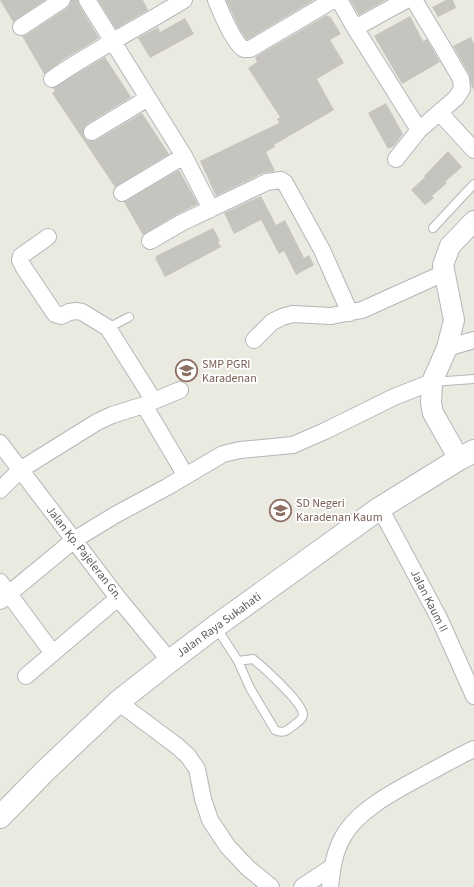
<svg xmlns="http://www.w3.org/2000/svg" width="474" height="887" font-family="'Source Sans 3',sans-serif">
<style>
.building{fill:#c6c4be}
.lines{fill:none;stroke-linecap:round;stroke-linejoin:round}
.service-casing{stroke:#b4b6ba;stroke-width:10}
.minor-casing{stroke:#b4b6ba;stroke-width:18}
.tertiary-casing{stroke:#b4b6ba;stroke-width:22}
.secondary-casing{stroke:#b5b7bc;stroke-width:24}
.service{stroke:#fff;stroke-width:8}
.minor{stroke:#fff;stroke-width:16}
.tertiary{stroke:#fff;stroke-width:20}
.secondary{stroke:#fff;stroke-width:22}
.labels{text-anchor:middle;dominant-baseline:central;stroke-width:3.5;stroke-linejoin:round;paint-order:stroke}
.education-label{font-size:12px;fill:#785e54;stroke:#fff;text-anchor:start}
.street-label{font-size:12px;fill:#5a5c60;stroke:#fff}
</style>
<rect width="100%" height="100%" fill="#ebeae1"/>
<path class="building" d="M0,0h45l-32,22z
M71,0h7l1,5 20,33 -36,22 -19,14 -22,-38 4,-1 41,-27 3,-3z
M98,0h45l5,10 -32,19z
M226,0h88l-67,40 -8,-12z
M350,0h36l-27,15z
M446,0h7l3,8 -18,9 -6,-10z
M327,15l1,2 2,-1 11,18 -11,6 14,23 -27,16 17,31 -60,35 1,2 -9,5 9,19 -12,2 -47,23 -16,-35 79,-38 -2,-4 3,-2 -32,-49 9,-6 -2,-5z
M410,16l13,25 4,-2 13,23 -38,22 -28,-48z
M185,18l9,16 -44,24 -12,-20 20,-11 2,5z
M471,37l3,7v46l-3,-5 -2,-11 -16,-28z
M105,57l26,40 -44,27 -3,3 -1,5 1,5 3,3 5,1 5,-1 45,-27 27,41 -54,33 -63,-94 3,-2 -2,-3z
M386,103l17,31 -9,12 -6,3 -20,-36z
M448,151l14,16 -17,15 2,1 -15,13 2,2 -9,7 -14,-15 14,-13 -1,-1z
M179,170l19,34 -22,11 -33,20 -19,-33z
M261,196l15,29 9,-5 19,38 5,-3 5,10 -18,10 -12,-24 -5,3 -18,-34 -27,14 -10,-21z
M213,228l7,13 -2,1 3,5 -56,30 -10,-19h1v-2z"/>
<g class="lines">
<defs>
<path id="service" d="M433,228l41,-44
M108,328l21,-11
M432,382l42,-3
M216,627l22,34 12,27 25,42c8,4 12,1 19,-5 4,-3 9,-6 9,-11 -1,-12 -40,-47 -50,-55l-15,2"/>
<path id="minor" d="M87,0l97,156 27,53
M216,0c4,10 19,46 28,49 1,0 5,0 6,0l83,-49
M339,0l16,28 64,102
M21,27l41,-27
M355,28l51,-28
M52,79c42,-29 88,-52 132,-79
M440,113l34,37
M92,132l56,-34
M396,159l23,-29 37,-32 6,-9 -1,-10 -21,-36 -26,-43
M122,193l62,-37
M48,237l-27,19 -1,4 4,8 31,46 6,2 8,-4 7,-1 6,1 26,16 46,73
M150,241l31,-18 86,-41 14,-2 4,3 37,67 28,63
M254,340l18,-18 10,-5 11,-3 38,2 31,-6 82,-37
M447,348l27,-8
M144,405l42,71
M0,443l118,155 52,63
M0,490l20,-20 77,-48 15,-7 32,-10 36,-15
M380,508l59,110 35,78
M0,582l52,70
M0,601l74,-61 41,-25 52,-28 56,-33 17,-4 53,-5 32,-14 69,-34 38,-15
M26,676l92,-78
M118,702l59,44 11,10 9,13 6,30 7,21 18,27 20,21 23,19
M302,887l30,-20
M330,887c2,-17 4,-35 13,-50 15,-29 60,-50 87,-65 15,-8 29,-16 44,-23"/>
<path id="tertiary" d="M459,459l-26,-46 -2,-10 1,-21 15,-34 7,-28 -11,-55 7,-19 24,-25"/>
<path id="secondary" d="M0,817l45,-46 73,-69 52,-41 46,-35 164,-118 79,-49 15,-8"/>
</defs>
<use href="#service" class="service-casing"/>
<use href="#minor" class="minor-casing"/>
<use href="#tertiary" class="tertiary-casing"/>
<use href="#secondary" class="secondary-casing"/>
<use href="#service" class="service"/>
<use href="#minor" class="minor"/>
<use href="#tertiary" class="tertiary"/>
<use href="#secondary" class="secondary"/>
</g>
<defs>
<symbol id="school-ring" viewBox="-11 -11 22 22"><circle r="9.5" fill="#fff" stroke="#8d6e63" stroke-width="1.5"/><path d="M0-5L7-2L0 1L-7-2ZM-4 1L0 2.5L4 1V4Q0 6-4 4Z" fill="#8d6e63"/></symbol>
</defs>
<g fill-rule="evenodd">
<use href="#school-ring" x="174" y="358" width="25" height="25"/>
<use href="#school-ring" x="268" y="498" width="25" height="25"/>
</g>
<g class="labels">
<g class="education-label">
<text x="202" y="364">SMP PGRI<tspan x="202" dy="14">Karadenan</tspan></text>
<text x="296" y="503">SD Negeri<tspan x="296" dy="14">Karadenan Kaum</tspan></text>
</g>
<g class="street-label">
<text transform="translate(84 553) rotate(52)">Jalan Kp. Pajeleran Gn.</text>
<text transform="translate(429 601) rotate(63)">Jalan Kaum II</text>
<text transform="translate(219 625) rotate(-36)">Jalan Raya Sukahati</text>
</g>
</g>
</svg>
